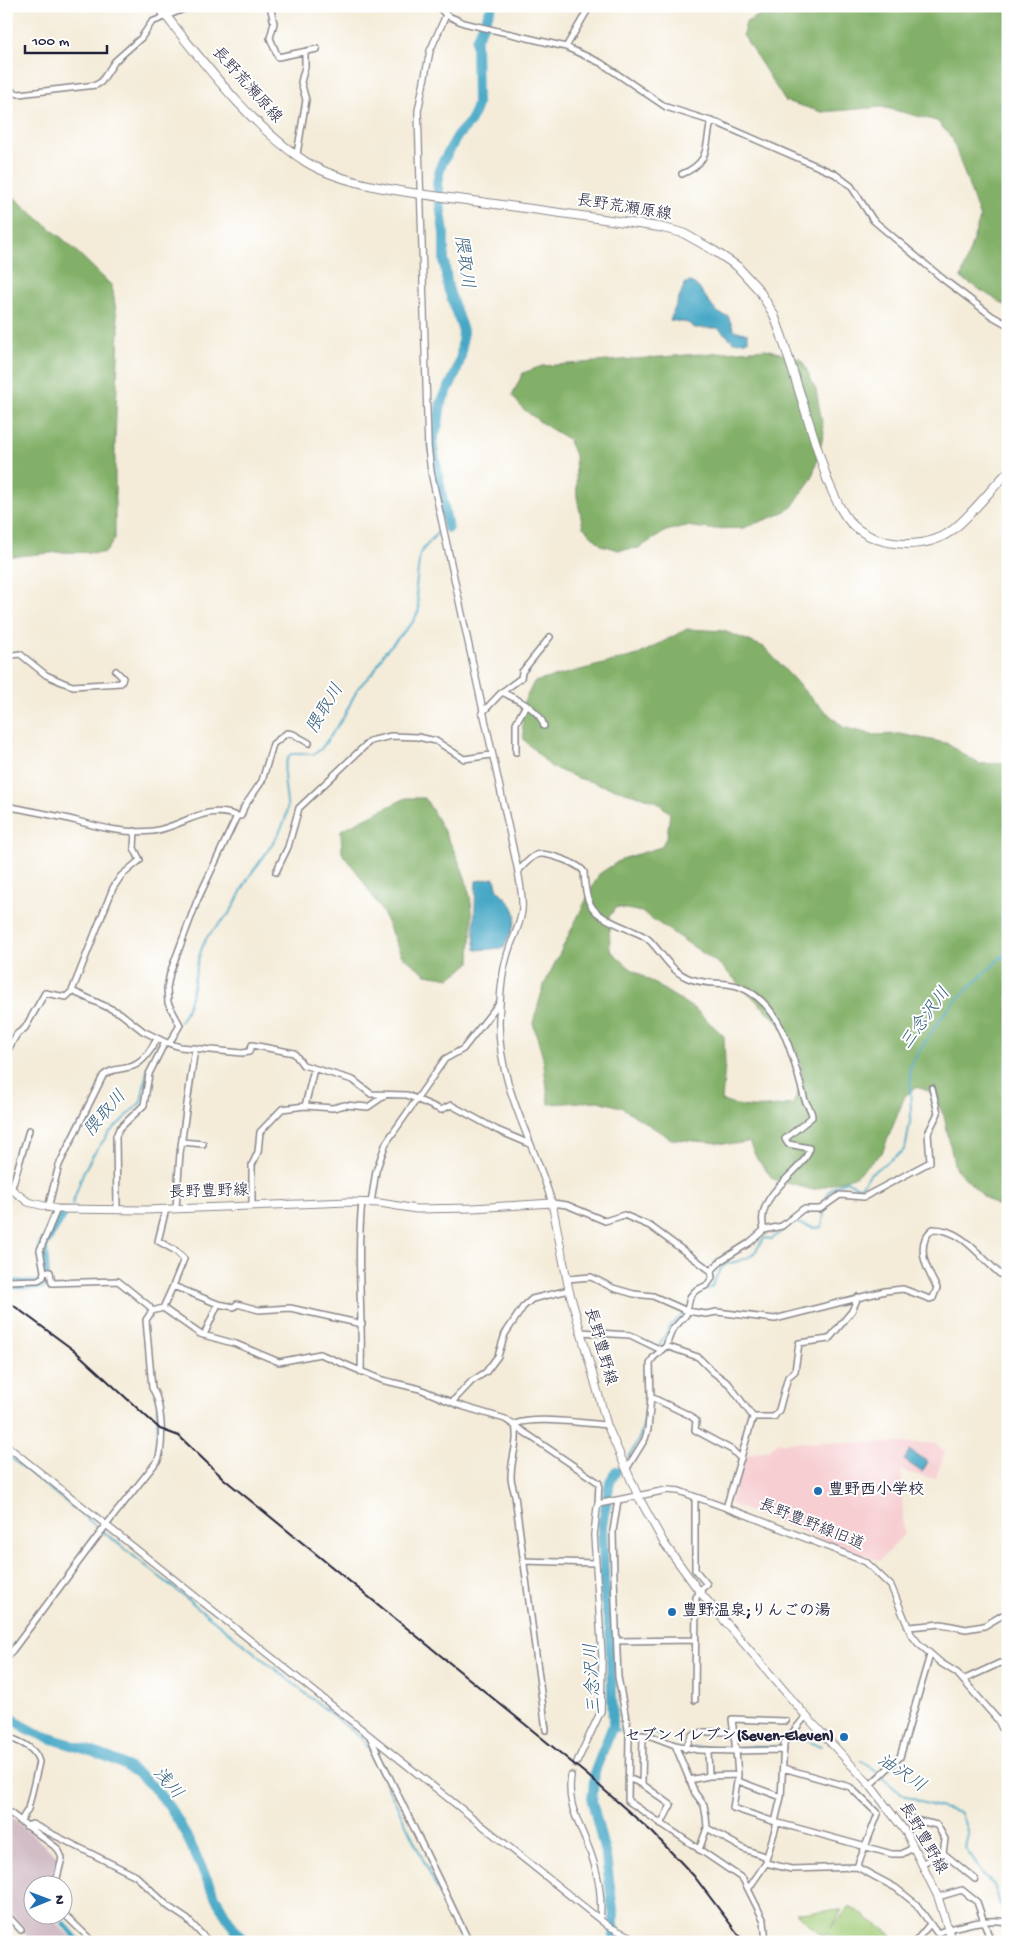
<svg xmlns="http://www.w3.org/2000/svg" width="1014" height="1948" font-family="'Gochi Hand','Klee One',sans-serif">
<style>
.built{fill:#f7cfd3}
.industrial{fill:#d2bdc7}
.green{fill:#a3cc78;stroke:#62775a}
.forest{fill:#82b068;stroke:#526952;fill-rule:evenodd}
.water{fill:#47a8c6;stroke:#346580}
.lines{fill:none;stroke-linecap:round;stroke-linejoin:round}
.stream{stroke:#47a8c6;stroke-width:2}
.canal{stroke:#47a8c6;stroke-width:5.5}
.river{stroke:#47a8c6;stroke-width:10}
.tertiary-tunnel{stroke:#cac4b9;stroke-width:5.5;stroke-dasharray:5.5 3;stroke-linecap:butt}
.minor-casing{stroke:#8b878a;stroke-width:8}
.tertiary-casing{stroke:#8b878a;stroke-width:8}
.secondary-casing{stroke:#8b878a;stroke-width:9}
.primary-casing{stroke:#8b878a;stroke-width:10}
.minor{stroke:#fff;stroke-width:5}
.tertiary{stroke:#fff;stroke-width:5.5}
.secondary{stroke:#fff;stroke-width:7}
.primary{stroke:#fff;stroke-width:8}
.rail{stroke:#22223b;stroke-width:2}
.poi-dot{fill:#1f6fb2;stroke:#fff;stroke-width:2}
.labels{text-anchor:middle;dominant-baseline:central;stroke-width:4;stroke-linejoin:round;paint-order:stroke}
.street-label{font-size:16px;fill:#22223b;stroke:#fff}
.poi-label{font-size:16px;font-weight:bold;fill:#22223b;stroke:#fff;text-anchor:start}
.water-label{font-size:18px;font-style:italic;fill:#335e7a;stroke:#fff}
</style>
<rect width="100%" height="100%" fill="#fff"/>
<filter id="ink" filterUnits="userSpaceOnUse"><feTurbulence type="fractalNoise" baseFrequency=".02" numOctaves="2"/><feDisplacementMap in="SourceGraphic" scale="10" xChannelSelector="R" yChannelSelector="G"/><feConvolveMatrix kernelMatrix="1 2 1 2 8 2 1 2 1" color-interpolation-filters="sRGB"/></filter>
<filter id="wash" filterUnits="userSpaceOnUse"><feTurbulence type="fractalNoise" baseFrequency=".0096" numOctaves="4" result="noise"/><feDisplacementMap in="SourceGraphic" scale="20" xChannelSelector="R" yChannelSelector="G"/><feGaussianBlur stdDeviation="1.12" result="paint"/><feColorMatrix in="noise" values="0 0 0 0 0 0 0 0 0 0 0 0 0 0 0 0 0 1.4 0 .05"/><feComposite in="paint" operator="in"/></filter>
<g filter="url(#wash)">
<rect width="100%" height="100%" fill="#f4ecd9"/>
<path class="built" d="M779,1442l157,1 9,10 -10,26 -34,-8 3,63 -24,27 -150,-57 14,-48 24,-6z"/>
<path class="industrial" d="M6,1812l53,46 -7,27 -20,1v30h17l27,26h-49l-3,-15 -18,-18z"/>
<path class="green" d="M850,1906l42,29 -4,7h-57l-3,-9 -4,4 -28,-24 46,-3 -11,18z"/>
<path class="forest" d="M778,6h230v301l-47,-29 19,-60 -28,-80 -15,-17 -55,-14 -60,5 -37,-11 -42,-66 3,-13z
M6,188l13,14 51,43 42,41 7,43 -4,113v97l-10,14 -44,-1 -55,5z
M766,349l36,11 14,30 8,43 -12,45 -20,29 -14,8 -35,13 -33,1 -24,-3 -20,5 -27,17 -20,2 -18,-5 -18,-18 -6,-30 -2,-42 -7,-16 -25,-15 -21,-16 -10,-13 11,-22 19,-7z
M687,629l37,2 40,16 46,50 33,30 31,8 26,-1 46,9 33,21 29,-1v451l-25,-18 -28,-28 -11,-52 -12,-24 -16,-5 -11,9 -23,57 -28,24 -41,13 -40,-11 -16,-20 -8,-17 -16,2 -62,-5 -50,-32 -23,-6 -49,3 -6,-46 -10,-35 11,-38 55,-111 23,-15 39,-12 6,-11 3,-23 -14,-12 -78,-23 -27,-11 -27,-27 -3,-32 13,-26 104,-27zM616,907l26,5 77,52 61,60 19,32 4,26 -10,22c-26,4 -46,6 -71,-3l3,-37 -1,-28 -28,-26 -66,-42 -20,-18 -1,-33z
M406,798h19c20,35 44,72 47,114 1,17 -2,34 -2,51l-20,15 -24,-4 -25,-19 -18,-42 -23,-37 -18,-23 -1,-23z"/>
<path class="water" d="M690,282c17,6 18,32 38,34l6,14 14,4v7l-14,1 -16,-14h-23l-7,-5 -18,-3 15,-37z
M494,878c3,4 2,10 6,14 24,23 16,28 4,56l-28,2 -2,-16 2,-53z
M910,1451l18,11 -6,10 -18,-12z"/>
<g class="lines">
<path class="stream" d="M180,1022c17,-25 12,-57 26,-83 6,-10 18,-18 25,-28 7,-12 12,-25 20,-37 13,-18 26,-34 34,-54 8,-19 -10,-48 6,-66h23l7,-5 22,-31 15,-30 17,-18 9,-17 29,-31 6,-12 -3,-23 4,-34 18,-21
M825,1202c2,-12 10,-16 21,-21l14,7 11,-15 32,-22 3,-6 5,-29 -1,-48 2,-5 26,-41 13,-17 57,-54
M72,1205l11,-32 10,-18 16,-22 32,-31 6,-31 13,-28
M691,1304l2,-8 19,-9c13,-35 17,-17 40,-32 5,-4 8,-12 12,-17l8,1 21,-17 21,6 8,-1 3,-20
M654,1355l17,-30 13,-12
M157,1407l1,43
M6,1454l354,283 10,13 93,192
M628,1457c23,-30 16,-54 20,-89
M612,1730l8,1
M654,1734l10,3
M794,1741l8,-1 19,6
M694,1747h40
M739,1747h40
M861,1761c14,7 22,18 33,27 20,15 43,18 67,25l7,21 -3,14 21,30 8,7 6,19 8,10"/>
<path class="canal" d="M64,1924l16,18"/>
<path class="river" d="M448,528l-16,-86 6,-18 3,-21 15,-30 5,-17 2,-25 -15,-43 -4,-28v-27l-7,-50 4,-18 17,-30 13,-14 6,-16 -1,-65 16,-34
M6,1284l35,1 4,-6 -2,-33 20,-33
M6,1713c7,5 14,12 22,16 38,19 81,20 115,49 51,42 59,116 102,164
M614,1942v-25l-8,-60 -14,-56 3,-30 18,-46 -3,-95 -5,-29 -3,-75 8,-44 6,-11"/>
</g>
</g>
<g filter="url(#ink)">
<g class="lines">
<path class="tertiary-tunnel" d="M571,1776l6,-14"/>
<defs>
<path id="minor" d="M270,6l4,17 -4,15 8,19 39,-8
M438,6l8,9 18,8 102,24 35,16 65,44 54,17 115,50 16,12 22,34 70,59 49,37 16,9
M566,47l24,-41
M6,90l13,4 77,-9 5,-3 14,-21 26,-23 11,-16 39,-16
M297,154l9,-54 -5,-18 4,-15v-15
M682,174c29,-12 23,-28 29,-53
M6,656l14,-2 26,21 18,8 9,3 48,-3 2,-5 -7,-7
M502,692c15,8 37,16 42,34
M482,713l20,-21 19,-14 1,-6 28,-35
M516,752v-29l10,-18
M6,806c24,5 48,9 71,15 25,7 50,13 76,10 29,-4 52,-28 84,-15
M518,871c5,-5 12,-13 18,-16 9,-4 44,9 48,17 2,38 9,42 44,57 6,3 14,5 20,10 14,13 21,31 40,39 19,8 37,3 52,9 43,17 53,71 64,110 2,9 8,11 8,20l-27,22 3,5 21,4c-1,22 -56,44 -45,82
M276,872l12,-25 11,-39 71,-67 21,-5 27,1 18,4 28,18 27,-4
M72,991l48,22 23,18 22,11 15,5 62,6 7,-1 3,-7 42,8 9,12 50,15 18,14 36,1 34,15 10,-5 46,25 33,14
M170,1042l10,-17 -12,-22 -1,-15 3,-15 27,-72 40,-85h4l3,-9 18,-26 11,-37 14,-11 6,1 16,9
M6,1053l11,-19 8,-6 20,-35 21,4 6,-6 41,-103 8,-12 19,-16 -6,-12 1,-17
M305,1106l28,2 12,-3 23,2 16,-11
M182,1142l21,2
M11,1191l18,-61
M371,1203l5,-32 10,-28 59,-84 18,-10 37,-47
M552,1203l15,2 38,16 19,-6 26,11 61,45 11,-11 27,-17 15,-13 18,-4 21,-17h17l20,-14 24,2 66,-35 -2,-29 10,-20 -6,-25
M252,1205v-40l6,-13 2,-20 22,-23 23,-3 9,-37
M48,1208l11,-43 44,-89c8,-8 19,-6 30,-10 11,-4 18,-17 24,-27
M176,1208l4,-55 15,-105
M117,1209l-1,-73 3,-7 25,-24 5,-31 16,-32
M166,1209l-8,32 18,10 8,8 -11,27
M44,1271l-4,-21 17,-41
M567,1279l24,-2 22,11 21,6 19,2 34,15 19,3 11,-2 58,7 110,-28 18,-2 27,10 3,-1 4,-10c-9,-16 -24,-44 -4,-59 29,0 46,27 67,45l8,2
M6,1281l32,-1 5,-3 1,-6 6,1 2,11 66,-2 31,25 3,5
M163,1308l10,-22 45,18
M580,1332l50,3 31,15
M204,1335l14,-31 16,3 3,-3 22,6 31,-2 72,16
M666,1346l32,11 15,15 16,12 24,33 -27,91
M361,1372c2,-57 -5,-113 1,-170
M651,1397l40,19 5,5 -1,9 37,20 9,9
M452,1402l20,-21 14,-9 12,-16 7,-22 18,-27 9,-8 37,-9
M753,1417h21l5,-7 9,-33 7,-6 4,-28 30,-4 23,-28 6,-14
M626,1470l19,-31 3,-10 3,-32 -1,-33 3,-6 13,-12 6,-16 14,-15 4,-18 5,-6 12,-6 5,-7 -1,-7
M695,1498v72l12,14 -8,7
M618,1500l-5,31 1,46 4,100 11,57 -1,67 115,78 21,42 2,21
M523,1561l72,2
M909,1627l32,-3 25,5 18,-3 24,-14
M617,1641l79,-1
M6,1659l101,-135 51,-64c6,-16 4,-58 -6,-72l-6,-68 6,-9 11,-3 37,26 36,10 43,18 41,-8 62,26 38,9 38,16 47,14 94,64 -1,21
M963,1680l37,-17 8,1
M695,1700l1,-103 5,-5
M806,1716l-22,27 -3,54 -6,25 117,32h10l12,-7
M546,1730l-31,-234c-1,-6 -4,-13 -4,-19 0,-21 8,-32 4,-53 19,-8 70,-1 92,1
M629,1734l22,2 24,9 20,48 9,12 2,11 1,12 -8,22
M643,1735l-1,49 29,21 -10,19
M6,1736c13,6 29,10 33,26l-11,47 -8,13
M370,1737l99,205
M675,1745l23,5 38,1 -4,-32 54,2
M685,1749l7,-14 12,-3h30
M708,1750l1,26
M783,1768l67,19 28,27 -21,53
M738,1775l-5,33 42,14
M628,1778l14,6
M689,1780l20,-4 29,-1 -2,-24 48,-1
M738,1781l43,16
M870,1785l30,-28 30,-102
M6,1810l52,39 4,9 -7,28
M911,1819l26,6 8,14 -2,14
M26,1826l6,-2 104,52 33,31 18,12 22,23
M707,1828l37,21 23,8
M766,1860l11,-37
M923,1863l20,-10 32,26
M749,1888l17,-25 25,6 66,-2 39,21 20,16 21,29c17,-6 55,-17 71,-10
M938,1897l24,-7 15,12 14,40
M62,1912l31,30
M6,1914l15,16
M915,1942l15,-18"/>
<path id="tertiary" d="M446,15l-16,36 -12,60 10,336 3,25 87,399c2,13 5,26 4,38 -1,17 -11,31 -15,47 -6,21 -7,43 -8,65 -1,66 35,120 53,182
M6,1445l602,481 21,10 4,6
M577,1762l24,-51 1,-55 -8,-121 3,-27 1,-4 69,-14 12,1 70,25 117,46 25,24 20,48 7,9 23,20 16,10 41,47 10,21
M571,1776c-4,25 5,41 14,63 11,25 18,53 15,80"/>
<path id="secondary" d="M6,1185l22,17 29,7 89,1 202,-8 32,1 36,6 57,-1 79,-5 17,87 38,135 31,71 26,47 35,48 107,125 64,69 37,49 31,63 14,45"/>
<path id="primary" d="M158,6c43,53 91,119 148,156 42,26 117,32 166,39 62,8 125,17 187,26l24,6 30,17 24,16 22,24 15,25 8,22 45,142c7,16 14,35 27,47 26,22 74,25 101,2 19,-16 35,-38 53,-56"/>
</defs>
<use href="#minor" class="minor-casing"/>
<use href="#tertiary" class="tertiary-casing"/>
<use href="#secondary" class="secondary-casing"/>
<use href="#primary" class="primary-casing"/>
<use href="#minor" class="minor"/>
<use href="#tertiary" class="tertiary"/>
<use href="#secondary" class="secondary"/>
<use href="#primary" class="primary"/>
<path class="rail" d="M6,1300l69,51 85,78 19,7 45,43 362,295 67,59 41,43 50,66
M6,1939l3,3"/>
</g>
</g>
<g class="poi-dot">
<circle cx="818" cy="1491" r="5"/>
<circle cx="672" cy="1612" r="5"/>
<circle cx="844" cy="1737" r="5"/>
</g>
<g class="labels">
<g class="street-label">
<text transform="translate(246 86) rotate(48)">長野荒瀬原線</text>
<text transform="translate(624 209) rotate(9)">長野荒瀬原線</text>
<text transform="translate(209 1193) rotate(-2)">長野豊野線</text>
<text transform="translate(599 1347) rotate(74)">長野豊野線</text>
<text transform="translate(811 1526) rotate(22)">長野豊野線旧道</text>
<text transform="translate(922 1839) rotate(60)">長野豊野線</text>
</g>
<g class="poi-label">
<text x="828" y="1491">豊野西小学校</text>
<text x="682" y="1612">豊野温泉;りんごの湯</text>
<text x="834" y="1737" text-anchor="end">セブンイレブン(Seven-Eleven)</text>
</g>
<g class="water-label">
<text transform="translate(463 262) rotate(82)">隈取川</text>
<text transform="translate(326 709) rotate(-59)">隈取川</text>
<text transform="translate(926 1019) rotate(-54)">三念沢川</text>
<text transform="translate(106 1114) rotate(-49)">隈取川</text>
<text transform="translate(594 1679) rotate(-93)">三念沢川</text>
<text transform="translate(901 1774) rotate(34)">油沢川</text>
<text transform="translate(167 1784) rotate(49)">浅川</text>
</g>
</g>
<rect width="1014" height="1948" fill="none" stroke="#fff" stroke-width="25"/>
<g transform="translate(48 1900) rotate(89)"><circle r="24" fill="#ffffff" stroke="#a7a7b1"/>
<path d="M0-4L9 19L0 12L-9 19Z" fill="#1f6fb2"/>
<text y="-8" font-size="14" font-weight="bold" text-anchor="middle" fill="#22223b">N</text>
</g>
<path d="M25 45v8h82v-8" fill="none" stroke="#22223b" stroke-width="2.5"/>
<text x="32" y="45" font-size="15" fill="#22223b" stroke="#ffffff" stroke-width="4" paint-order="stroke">100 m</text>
</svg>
